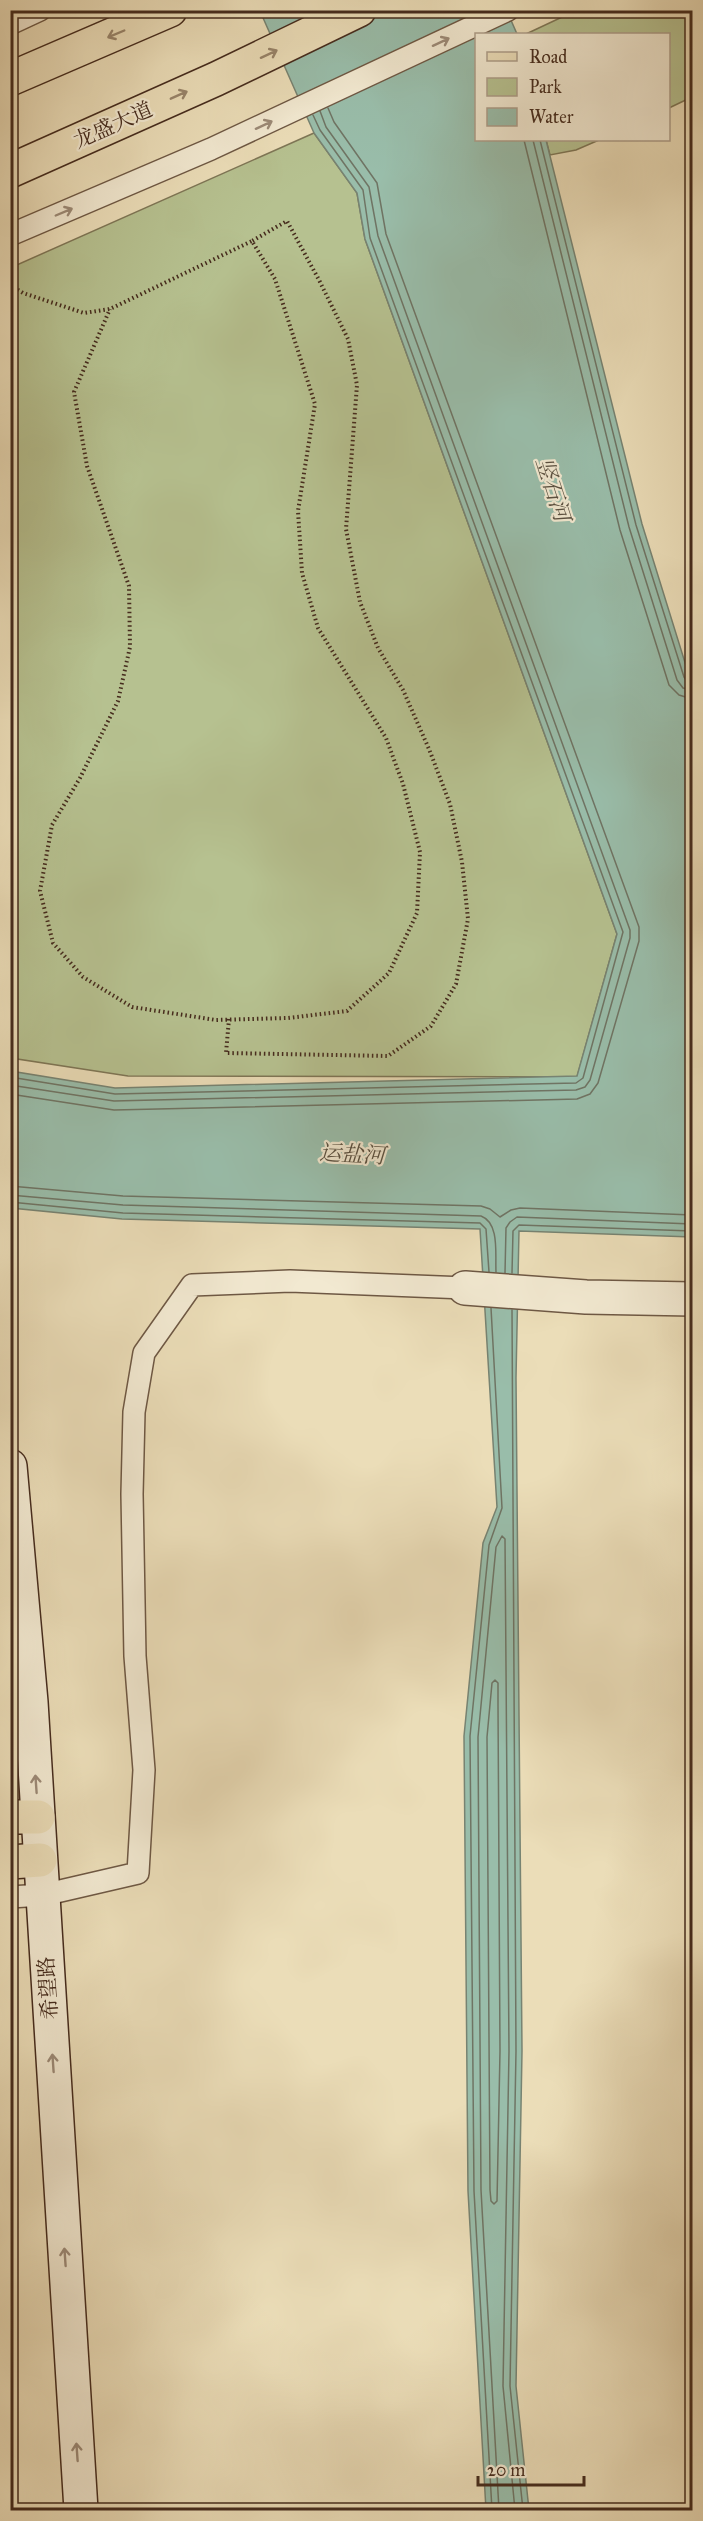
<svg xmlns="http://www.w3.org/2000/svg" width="703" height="2521" font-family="'IM FELL Great Primer','Noto Serif SC',serif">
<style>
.green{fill:#b6c190;stroke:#7e7656;stroke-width:1.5}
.water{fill:#99bdaa;stroke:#778372;stroke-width:1.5}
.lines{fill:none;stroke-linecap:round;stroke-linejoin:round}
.shore{stroke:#6f7464;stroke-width:1.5}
.service-casing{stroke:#6e5844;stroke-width:24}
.minor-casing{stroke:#6e5844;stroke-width:36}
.secondary-casing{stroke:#452b1d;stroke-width:36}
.primary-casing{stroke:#452b1d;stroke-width:36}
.path{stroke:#452b1d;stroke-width:4;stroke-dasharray:1.5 3;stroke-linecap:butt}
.service{stroke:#f2e9d1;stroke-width:21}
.minor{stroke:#f2e9d1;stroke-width:33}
.secondary{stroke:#f2e9d1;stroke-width:33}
.primary{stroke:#ebddb8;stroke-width:33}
.oneway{stroke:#98846a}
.oneway2{stroke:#9c8a77}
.labels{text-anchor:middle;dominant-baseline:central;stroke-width:4.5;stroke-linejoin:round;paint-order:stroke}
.street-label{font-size:21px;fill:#452b1d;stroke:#f2e9d1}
.water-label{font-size:22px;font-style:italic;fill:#5a5040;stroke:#f2e9d1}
</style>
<rect width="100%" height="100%" fill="#ebddb8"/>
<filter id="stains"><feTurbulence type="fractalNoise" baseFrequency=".00333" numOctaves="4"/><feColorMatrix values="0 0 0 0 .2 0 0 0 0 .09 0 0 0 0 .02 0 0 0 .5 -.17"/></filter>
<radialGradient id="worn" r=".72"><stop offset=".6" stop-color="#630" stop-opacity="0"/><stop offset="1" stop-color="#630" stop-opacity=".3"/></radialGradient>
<path class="green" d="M577,10l115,1v86l-23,11 -1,-74h-142z
M314,133l43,60 8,46 252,695 -40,143 -449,-1 -117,-18 -1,-790z
M546,140h53l-23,10 -26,5z"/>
<path class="water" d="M260,11h247l10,23h-41v106h70l96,384 50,161v552l-173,-6 -3,147 6,673 -6,335 13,124h-43l-18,-319 -4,-455 19,-193 14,-36 -17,-278 -358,-10 -111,-11 -1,-137 105,17 462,-12 40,-142 -252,-695 -8,-46 -43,-60z"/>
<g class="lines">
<path class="shore" d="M524,140l96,390 49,155 10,10 13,4
M533,140l96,387 48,153 6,8 9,2
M540,140l96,385 48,152 3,4 5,1
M10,1077l105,17 461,-11 7,-5 40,-146 -253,-694 -7,-48 -43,-60 -7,-15
M10,1085l104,16 462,-11 9,-3 5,-7 40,-142v-8l-252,-694 -9,-49 -43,-60 -6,-16
M10,1094l104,16 463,-11 13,-5 8,-11 41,-142v-14l-253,-693 -9,-51 -43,-61 -6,-14
M10,1186l113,10 358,10 9,3 10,8 11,-7 9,-2 172,7
M10,1195l113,10 358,11c19,7 14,39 15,56
M10,1202l113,11 357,10 6,6 3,43
M505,1273l1,-45 4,-6 7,-5 175,7
M512,1273l1,-42 6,-6 173,6
M491,1308l11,200 -13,37 -19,191 4,455 18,319
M512,1310l4,741 -6,335 13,124
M495,1680l3,3v22l2,346 -3,150 -3,3 -3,-3 -1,-11 -3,-453 5,-54z
M499,2510l-18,-320 -3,-453 18,-190 6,-11 3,3 4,512 -6,335 12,124"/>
<defs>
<path id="service" d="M10,24l30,-14
M10,235l201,-86 297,-139
M10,1897l33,-2 95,-22 6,-103 -9,-114 -3,-162 2,-82 10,-59 48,-68 98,-4 175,7"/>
<path id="minor" d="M465,1288l121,9 106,2"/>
<path id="secondary" d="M10,1466l21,236 50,808"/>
<path id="primary" d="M10,79l160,-69
M10,171l206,-92 143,-69
M10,1817h28
M10,1862l30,-2"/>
</defs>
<use href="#service" class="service-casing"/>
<use href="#minor" class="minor-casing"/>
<use href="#secondary" class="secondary-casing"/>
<use href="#primary" class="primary-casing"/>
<path class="path" d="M10,285l13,8 61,20 26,-4 142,-68 23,38 40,125 -17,107 4,62 16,55 68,110 17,46 17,68 -3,61 -28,60 -42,38 -59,7 -72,2 -84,-13 -49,-30 -30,-34 -13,-52 12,-66 28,-47 38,-77 12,-54 -1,-61 -42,-120 -13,-74 36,-83
M229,1019l-3,34 162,3 43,-30 25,-42 12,-65 -6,-57 -12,-58 -21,-55 -26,-59 -25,-42 -18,-46 -14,-73 11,-144 -9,-46 -29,-59 -32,-59 -35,20"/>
<use href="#service" class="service"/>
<use href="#minor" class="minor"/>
<use href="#secondary" class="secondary"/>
<use href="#primary" class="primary"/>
</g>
<defs><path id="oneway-shaft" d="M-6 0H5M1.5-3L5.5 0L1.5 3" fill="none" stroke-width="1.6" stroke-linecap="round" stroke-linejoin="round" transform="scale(1.5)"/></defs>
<g class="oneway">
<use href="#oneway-shaft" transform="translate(116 34) rotate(157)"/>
<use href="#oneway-shaft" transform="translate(269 54) rotate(-25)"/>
<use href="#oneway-shaft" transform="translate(179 95) rotate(-24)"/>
</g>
<g class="oneway2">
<use href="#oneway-shaft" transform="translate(441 42) rotate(-25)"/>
<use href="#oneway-shaft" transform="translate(264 125) rotate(-25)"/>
<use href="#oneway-shaft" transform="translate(64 212) rotate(-23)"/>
<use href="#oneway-shaft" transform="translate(36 1784) rotate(-94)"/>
<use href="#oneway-shaft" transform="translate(53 2063) rotate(-94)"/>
<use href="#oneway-shaft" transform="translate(65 2257) rotate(-94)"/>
<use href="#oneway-shaft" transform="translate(77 2452) rotate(-94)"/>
</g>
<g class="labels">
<g class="street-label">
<text transform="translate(113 125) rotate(-24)">龙盛大道</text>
<text transform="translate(48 1988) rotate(-94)">希望路</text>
</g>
<g class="water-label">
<text transform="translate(553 489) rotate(72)">竖石河</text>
<text transform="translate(352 1154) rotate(3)">运盐河</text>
</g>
</g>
<rect width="703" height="2521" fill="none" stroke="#ebddb8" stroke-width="36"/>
<rect x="12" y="12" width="679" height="2497" fill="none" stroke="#452b1d" stroke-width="3"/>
<rect x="18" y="18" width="667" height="2485" fill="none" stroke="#452b1d" stroke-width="1.5"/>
<rect x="475" y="33" width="195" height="108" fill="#f2e9d1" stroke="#ad9d89" stroke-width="1.5"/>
<rect x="487" y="52" width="30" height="9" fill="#ebddb8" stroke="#ad9d89" stroke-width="1.5"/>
<text x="529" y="63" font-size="18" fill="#452b1d">Road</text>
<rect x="487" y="78" width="30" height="18" fill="#b6c190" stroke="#ad9d89" stroke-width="1.5"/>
<text x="529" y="93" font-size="18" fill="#452b1d">Park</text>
<rect x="487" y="108" width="30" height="18" fill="#99bdaa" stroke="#ad9d89" stroke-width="1.5"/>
<text x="529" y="123" font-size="18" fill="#452b1d">Water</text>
<path d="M478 2476v9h106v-9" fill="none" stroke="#452b1d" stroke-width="3"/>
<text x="487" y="2476" font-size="18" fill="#452b1d" stroke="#f2e9d1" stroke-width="4.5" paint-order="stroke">20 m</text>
<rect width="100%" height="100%" filter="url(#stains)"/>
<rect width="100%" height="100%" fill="url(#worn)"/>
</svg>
